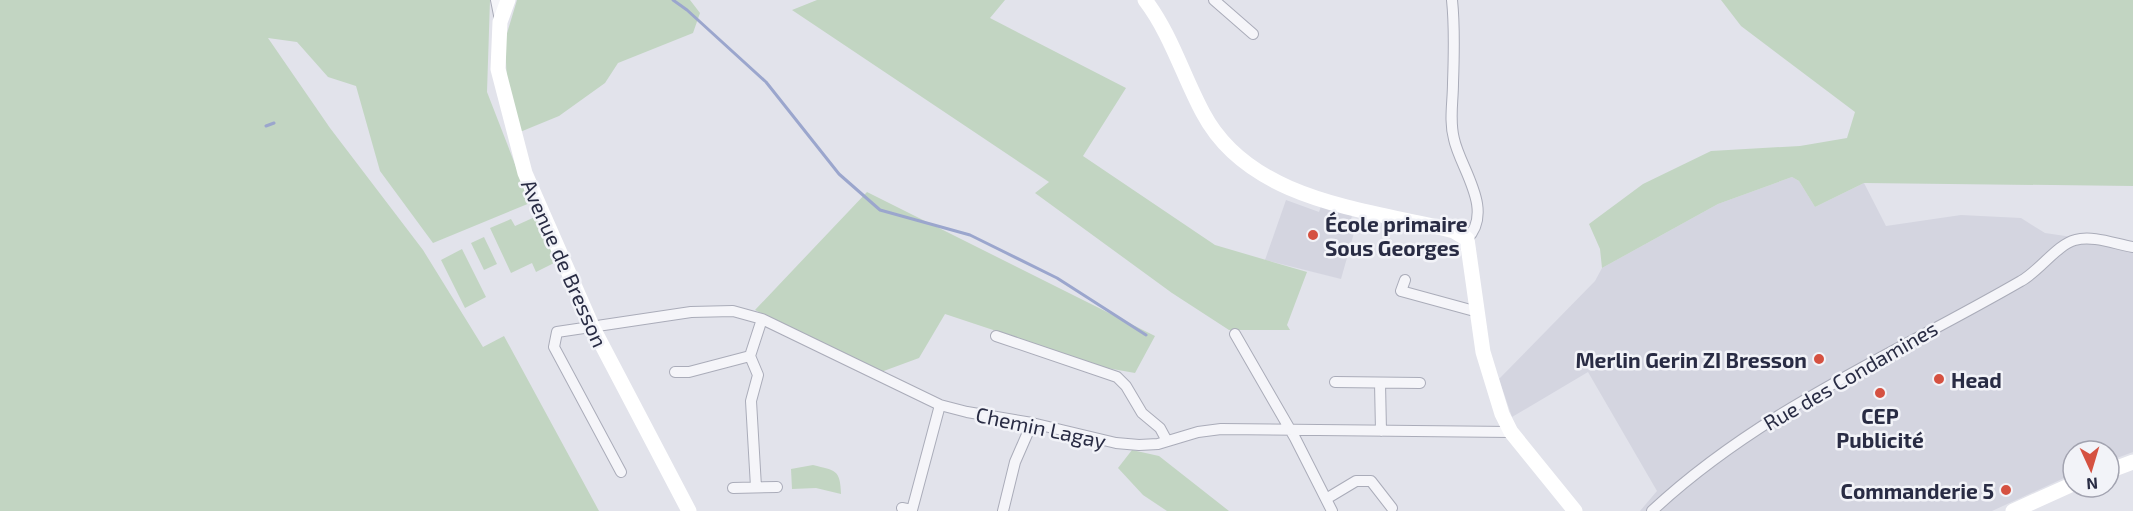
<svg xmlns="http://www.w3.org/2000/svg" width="2133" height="511" font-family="'Exo 2',sans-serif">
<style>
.built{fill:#d4d5e0}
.green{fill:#c2d5c2}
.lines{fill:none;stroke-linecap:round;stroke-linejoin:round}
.stream{stroke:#9ba6cd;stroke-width:3}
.street-casing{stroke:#aaacb9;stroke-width:12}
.street{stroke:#f5f5f9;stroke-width:10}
.secondary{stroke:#fff;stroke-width:15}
.poi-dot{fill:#d55141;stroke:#f2f3f8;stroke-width:2}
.labels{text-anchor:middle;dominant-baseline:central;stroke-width:5;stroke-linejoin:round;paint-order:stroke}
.poi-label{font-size:21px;font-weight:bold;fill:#292c44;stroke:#f2f3f8;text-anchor:start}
.street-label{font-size:21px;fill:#292c44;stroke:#f2f3f8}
</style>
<rect width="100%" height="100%" fill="#e2e3eb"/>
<path class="built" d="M1792,177l7,4 16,26 49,-24 22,43 75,-11 60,3 24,15 88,13v206l-24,9v-10h-36v23l-81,37h-352l17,-20 -69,-119 -76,45 -13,-38 96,-98 7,-13 116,-64z
M1286,200l33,12 2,-6 31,9 -2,10 6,1 -15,53 -76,-19z"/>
<path class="green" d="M0,0h490l-3,92 43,111 -97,40 -53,-72 -24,-85 -28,-9 -31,-35 -29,-4 62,90 93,122 60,97 21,-11 95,175h-599z
M517,0h173l10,13 -7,20 -75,30 -13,20 -46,33 -39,16 -13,-48 -2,-44z
M817,0h188l-15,18 136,70 -43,68 132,89 92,27 -20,53 3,5h-61l-57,-37 -137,-100 14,-11 -257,-172z
M1721,0h412v186l-269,-3 -49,24 -16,-26 -7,-4 -74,27 -116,64 -2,-19 -11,-25 54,-40 68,-33 89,-5 47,-8 8,-26 -114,-86z
M867,192l288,144 -20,37 -28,-5 -162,-54 -26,44 -38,14 -126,-62z
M537,216l21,45 -22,11 -4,-9 -21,10 -21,-45 21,-9 4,7z
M484,237l13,27 -13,6 -13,-27z
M462,249l24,48 -21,11 -24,-48z
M1132,450l27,6 70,55h-62l-24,-16 -25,-27z
M813,465c23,6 27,4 28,29l-25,-6 -24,1 -1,-20z"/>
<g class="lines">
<path class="stream" d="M673,0l14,10 79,72 73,92 41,36 90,25 87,43 89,57
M266,126l8,-3"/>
<defs>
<path id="street" d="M496,0l4,20
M1214,0l39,34
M1452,0c3,28 2,55 1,83 0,19 -4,38 1,56 6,29 41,71 13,100
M1405,280l-4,11 77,21
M1235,334l60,104 37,73
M996,336l121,41 9,9 16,27 18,15 7,13
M675,372h14l61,-16
M1335,382l85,1
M1380,383l1,48
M621,472l-67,-125 3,-15 134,-20 42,-1 29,8 178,86 27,7 65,11 84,20 23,2 19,-1 40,-12 23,-3 290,3
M756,487l-5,-86 7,-26 -8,-19 12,-37
M733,488l44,-1
M1326,499l30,-18h15l21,27
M902,508l10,2 28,-105
M1003,511l12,-49 17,-39
M1652,511c108,-101 243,-157 369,-230 17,-9 37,-37 54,-41 18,-5 40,4 58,7"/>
</defs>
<use href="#street" class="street-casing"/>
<use href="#street" class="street"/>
<path class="secondary" d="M508,0l-8,22 -2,47 27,104 68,155 96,183
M1145,0c26,34 38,76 58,113 47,89 164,96 251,118l13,8 16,113 19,62 9,18 64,79
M2109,471l24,-9
M2013,511l60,-27"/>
</g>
<g class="poi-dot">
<circle cx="1313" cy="235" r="6"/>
<circle cx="1819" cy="359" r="6"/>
<circle cx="1939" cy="379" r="6"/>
<circle cx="1880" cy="393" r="6"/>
<circle cx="2006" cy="490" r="6"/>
</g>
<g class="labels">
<g class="poi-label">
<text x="1325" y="223">École primaire<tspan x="1325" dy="24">Sous Georges</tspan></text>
<text x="1807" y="359" text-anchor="end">Merlin Gerin ZI Bresson</text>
<text x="1951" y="379">Head</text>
<text x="1880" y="415" text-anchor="middle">CEP<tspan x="1880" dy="24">Publicité</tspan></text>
<text x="1994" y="490" text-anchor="end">Commanderie 5</text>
</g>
<g class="street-label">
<text transform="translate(565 263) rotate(66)">Avenue de Bresson</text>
<text transform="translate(1850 375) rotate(-30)">Rue des Condamines</text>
<text transform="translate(1041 427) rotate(12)">Chemin Lagay</text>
</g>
</g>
<g transform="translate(2091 469) rotate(176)"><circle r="28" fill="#f2f3f8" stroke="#a2a3b0" stroke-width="1.5"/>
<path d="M0-4.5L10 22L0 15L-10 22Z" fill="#d55141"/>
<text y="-9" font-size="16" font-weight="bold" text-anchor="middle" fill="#292c44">N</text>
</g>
</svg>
